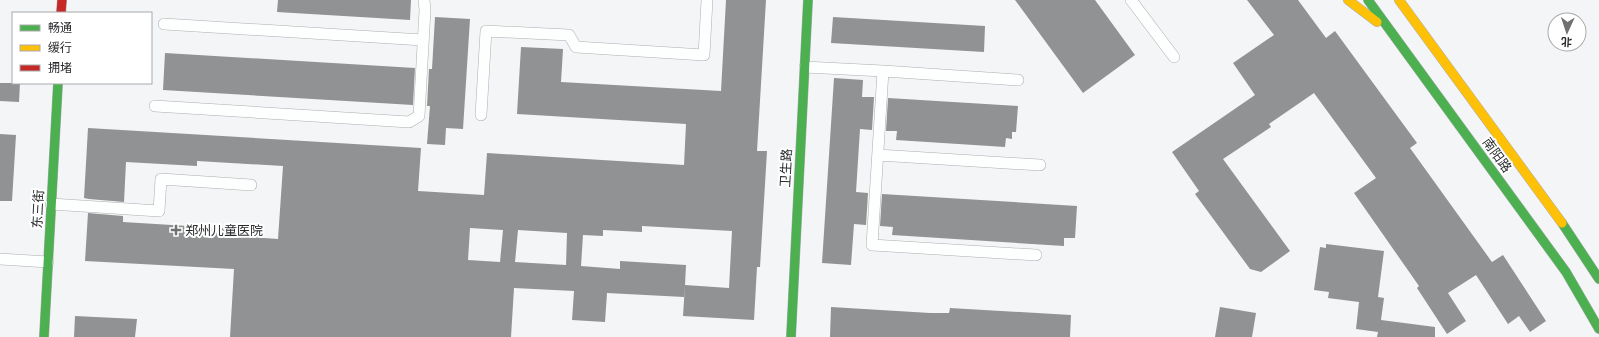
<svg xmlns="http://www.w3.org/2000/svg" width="1599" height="337" font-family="Helvetica,'Noto Sans SC',sans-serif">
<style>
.building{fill:#919293;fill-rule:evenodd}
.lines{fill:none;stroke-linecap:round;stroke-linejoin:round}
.lane-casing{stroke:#adaeb0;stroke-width:12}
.fast-casing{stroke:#adaeb0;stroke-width:10}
.slow-casing{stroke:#adaeb0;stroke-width:10}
.jam-casing{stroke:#adaeb0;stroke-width:10}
.lane{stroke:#fdfefe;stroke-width:11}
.fast{stroke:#4caf50;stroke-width:9}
.slow{stroke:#ffc107;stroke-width:9}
.jam{stroke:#c62828;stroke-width:9}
.poi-dot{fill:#707173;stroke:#fff;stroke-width:1.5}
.labels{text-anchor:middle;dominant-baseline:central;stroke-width:4;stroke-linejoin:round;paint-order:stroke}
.street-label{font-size:13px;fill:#292a2c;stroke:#fff}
.poi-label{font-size:13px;fill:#292a2c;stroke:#fff;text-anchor:start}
</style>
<rect width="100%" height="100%" fill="#f3f5f7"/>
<path class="building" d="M278,0h133l-1,20 -133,-8z
M726,0h40l-9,151h10l-7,116h-3l-3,53 -71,-4 2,-31 -1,12 -77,-4 -2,29 -33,-2 2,-29 -60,-3 -3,49h-281l4,-68 -149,-8 3,-48 35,3v6l114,7 -1,7 42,3 5,-73 -86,-5v5l-71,-4 -2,40 -35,-3 -5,-1 4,-70 333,20 -3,43 66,4 3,-42 197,12 2,-41 -169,-10 4,-67 42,2 -2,33 160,9zM642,226l90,5 -3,57 -44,-3 1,-20 -66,-4v8l-39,-3 2,-31 20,1v-6l39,2zM470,228l33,2 -3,32 -32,-2zM518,230l49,3 -1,32 -51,-3z
M1015,0h80l40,55 -52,38z
M1247,0h51l28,38 9,-7 82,112 -7,5 82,114 11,-7 43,66 -16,11 -11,-16 -11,8 -32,-49 -28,18 18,28 -19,13 -30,-46 2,-2 -65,-93 22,-15 -62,-85 -45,31 2,3 -48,32 67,92 -29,21 -11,-3 -55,-75 4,-3 -27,-39 83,-57 -22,-32 41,-28z
M435,17l35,2 -7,110 -17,-1 -1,17 -18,-1 3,-38h-3l2,-37h3z
M833,17l152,9 -1,26 -153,-9z
M165,53l250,15 -2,37 -250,-15z
M834,78l29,2 -1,17h12l-2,33 -12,-1 -4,63 12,1 -2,32 -12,-1 -3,41 -29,-2z
M0,83h20l-1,19 -19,-1z
M888,98l130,8 -2,26h-4v7l-6,-1 -1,9 -109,-7 1,-9h-11z
M0,134l16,1 -4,66h-12z
M882,194l195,12 -2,32h-11v8l-172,-11 1,-8 -13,-1z
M1326,244l58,7 -6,46 6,1 -3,22 54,7v10h-58l1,-5 -22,-3 3,-27 -31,-4 1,-6 -15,-2 6,-43 6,1z
M831,307l99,6h19l1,-5 121,7 -1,22h-240z
M1220,307l36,6 -4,24h-37z
M75,316l62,3 -2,18h-61z"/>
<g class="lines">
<defs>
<path id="lane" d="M1131,0l43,57
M164,24l259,16
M805,67l78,4 -11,174 164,10
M883,71l135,9
M155,106l254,16 10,-6 6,-106 -1,-10
M481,115l5,-84 83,4 7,12 128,8 3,-55
M878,155l162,10
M51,204l108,7 2,-32 90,6
M0,259l48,3"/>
<path id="fast" d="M1368,0l198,272 33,57
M1562,223l37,56
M44,337l14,-254
M791,337l17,-337"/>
<path id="slow" d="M1348,0l29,22
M1399,0l163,223"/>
<path id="jam" d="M61,13l1,-13"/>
</defs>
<use href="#lane" class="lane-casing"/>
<use href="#fast" class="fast-casing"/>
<use href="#slow" class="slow-casing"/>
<use href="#jam" class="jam-casing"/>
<use href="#lane" class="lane"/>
<use href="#fast" class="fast"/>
<use href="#slow" class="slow"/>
<use href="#jam" class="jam"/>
</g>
<path class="poi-dot" d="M174 224h4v4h4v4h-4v4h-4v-4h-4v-4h4z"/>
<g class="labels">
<g class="street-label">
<text transform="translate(1497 155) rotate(54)">南阳路</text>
<text transform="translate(786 168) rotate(-87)">卫生路</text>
<text transform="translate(38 209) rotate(-87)">东三街</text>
</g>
<g class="poi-label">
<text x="185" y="230">郑州儿童医院</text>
</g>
</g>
<rect x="12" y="12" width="140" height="72" fill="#ffffff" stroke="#a9aaab"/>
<rect x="20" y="25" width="20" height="6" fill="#4caf50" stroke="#a9aaab"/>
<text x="48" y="32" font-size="12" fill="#292a2c">畅通</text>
<rect x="20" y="45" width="20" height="6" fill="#ffc107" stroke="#a9aaab"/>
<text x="48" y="52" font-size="12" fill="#292a2c">缓行</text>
<rect x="20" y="65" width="20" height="6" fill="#c62828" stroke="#a9aaab"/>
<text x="48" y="72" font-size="12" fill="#292a2c">拥堵</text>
<g transform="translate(1567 32) rotate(183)"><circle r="19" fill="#ffffff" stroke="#a9aaab"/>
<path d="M0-3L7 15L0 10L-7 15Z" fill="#707173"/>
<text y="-6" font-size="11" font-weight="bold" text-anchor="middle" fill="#292a2c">北</text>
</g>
</svg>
